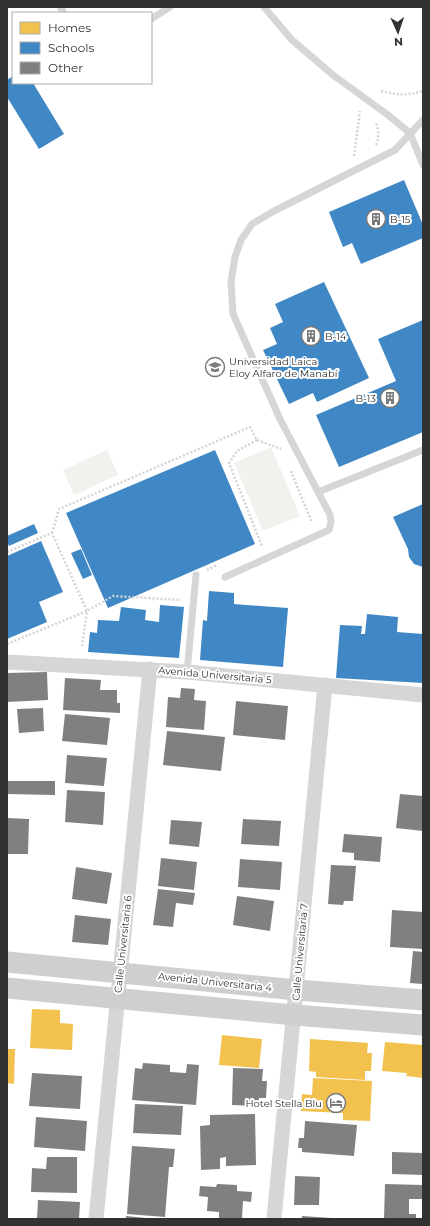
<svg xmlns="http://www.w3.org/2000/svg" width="430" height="1226" font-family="Montserrat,sans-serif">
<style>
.green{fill:#f0f3ed}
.homes{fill:#f2c14e}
.schools{fill:#3f88c5}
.building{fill:#808080}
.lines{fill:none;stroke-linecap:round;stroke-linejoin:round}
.path{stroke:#d4d4d4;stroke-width:2.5;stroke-dasharray:2 2;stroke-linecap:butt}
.lane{stroke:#d6d6d6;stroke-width:7}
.street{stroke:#d6d6d6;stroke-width:15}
.secondary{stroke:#cfcfcf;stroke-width:21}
.labels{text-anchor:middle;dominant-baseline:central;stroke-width:4;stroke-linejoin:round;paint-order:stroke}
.poi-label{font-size:10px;fill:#323232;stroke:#fff;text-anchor:start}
.street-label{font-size:10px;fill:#323232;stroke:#fff}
</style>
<rect width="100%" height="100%" fill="#fff"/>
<path class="green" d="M271,447l29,69 -37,15 -29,-68z
M107,450l11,25 -44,20 -11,-25z"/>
<path class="homes" d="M32,1009l28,1v13l13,1 -1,26 -42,-2z
M222,1035l40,4 -3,29 -40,-3z
M310,1039l58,4 -1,10h5l-1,18h-6v9l-49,-3v-5l-7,-1z
M385,1042l38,3v33l-17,-2 1,-3 -25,-2z
M7,1049h8l-1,35 -7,-1z
M313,1078l59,3 -2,40 -27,-1v-7l-42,-2 1,-17 10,1z"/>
<path class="schools" d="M13,76v7h20l31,51 -25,15 -32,-52v-17z
M404,180l19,45v13l-62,26 -9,-21 -9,4 -14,-35z
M324,282l45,96 -52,24 -4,-9 -24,11 -26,-54 14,-6 -7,-16 13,-6 -8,-18z
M423,320v112l-84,35 -23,-52 80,-34 -18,-42z
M215,450l40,94 -147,64 -42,-95z
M423,504v63l-9,-3 -5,-7 -1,-8 -15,-32z
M34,524l4,9 -29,13 -2,-4v-6z
M41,541l22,51 -24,10 8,20 -40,17v-83z
M81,549l11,26 -9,4 -12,-26z
M209,591l25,2v11l54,4 -5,59 -83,-7 3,-40 4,1z
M160,605l24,2 -5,51 -91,-6 2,-20 7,1 1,-13 21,1 2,-14 25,3 -1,10 14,2z
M367,614l31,3 -1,15 26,2v49l-87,-5 4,-53 22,1 -1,8h4z"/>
<path class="building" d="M47,672l1,28 -41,2v-29z
M65,678l36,2 -1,10h17v13h3v10l-57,-3z
M181,688l14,1 -1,11 12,1 -2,29 -38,-3 2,-30 12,1z
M236,701l52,5 -3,34 -52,-5z
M43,708l1,23 -25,2 -2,-24z
M65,714l45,4 -3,27 -45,-4z
M167,731l58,6 -4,34 -58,-6z
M67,755l40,3 -3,28 -39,-3z
M7,781h48v14l-48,-1z
M67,790l38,2 -2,33 -38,-3z
M400,794l23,2v35l-27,-3z
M7,818l22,1 -1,35h-21z
M243,819l38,2 -2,25 -38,-2z
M171,820l31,2 -3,25 -30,-3z
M344,834l38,3 -2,25 -26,-2v-7l-12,-1z
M161,858l36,4 -3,28 -36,-4z
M240,859l42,3 -2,28 -42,-3z
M331,865l25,1 -3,35h-9l-1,4 -15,-1z
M76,867l36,6 -5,31 -35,-5z
M158,889l37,4 -2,12 -17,-2 -3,24 -20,-2z
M237,896l37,5 -4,30 -37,-6z
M392,910l31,2v37l-33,-2z
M75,915l36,4 -3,26 -36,-3z
M413,951l10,1v32l-13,-1z
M143,1063l27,2v7l16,1 1,-9 12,1 -3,40 -64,-5 3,-32 7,1z
M233,1068l30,1 -1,12h5l-1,17h-7l-1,8 -26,-1z
M32,1073l50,3 -2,33 -51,-3z
M135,1104l48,2 -2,29 -48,-2z
M255,1114l1,51 -30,1v-9l-6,1v11l-19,1 -1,-44 10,-1v-10z
M36,1117l51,4 -2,30 -51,-4z
M305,1121l52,4 -3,31 -52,-4v-4h-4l1,-10h5z
M132,1146l43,3 -2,18h-4l-4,50 -38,-3z
M392,1152l31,1v22l-31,-1z
M47,1157h30v36l-46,-1 1,-24 14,1z
M295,1176l25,1 -1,28h-25z
M217,1184l20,1v6l15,1 -1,10 -8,-1 -1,18h-23v-7l-12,-1 1,-14 -9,-1 1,-10 16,1z
M385,1184l38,1v14h-14v15h7v5h-32z
M38,1200l42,2 -1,17h-42z
M126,1216l20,2v1h-20z
M302,1216l29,2v1h-29z"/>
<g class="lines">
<path class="path" d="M381,91c17,4 25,5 42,0
M376,145c3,-7 3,-14 0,-22
M354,156l6,-45
M257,440l-20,11 -8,12 33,83
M291,471l21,52
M52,533l7,-24 191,-82 7,13 24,9
M7,552l45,-19 35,78 -5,35
M207,570l10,-5
M7,644l80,-33 26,-15 68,4"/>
<path class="lane" d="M60,7l4,6
M264,7l28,33 41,35 55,40 22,18 13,32
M151,19l19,-12
M318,492l105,-42
M225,577l104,-47 2,-8 -1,-7 -50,-96 -47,-105 -2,-32 4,-25 6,-17 11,-16 22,-13 121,-61 28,-30
M187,672l9,-97"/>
<path class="street" d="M7,662l180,10 236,23
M96,1219l54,-550
M274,1219l51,-534"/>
<path class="secondary" d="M7,962l290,28 126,10
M7,988l287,27 129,10"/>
</g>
<defs>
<symbol id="building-ring" viewBox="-11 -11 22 22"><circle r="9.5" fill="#fff" stroke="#7a7a7a" stroke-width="1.5"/><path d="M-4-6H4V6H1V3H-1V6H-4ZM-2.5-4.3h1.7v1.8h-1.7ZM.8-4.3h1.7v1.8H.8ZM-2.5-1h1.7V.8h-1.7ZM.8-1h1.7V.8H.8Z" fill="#7a7a7a"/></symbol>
<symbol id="university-ring" viewBox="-11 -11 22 22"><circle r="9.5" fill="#fff" stroke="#7a7a7a" stroke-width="1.5"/><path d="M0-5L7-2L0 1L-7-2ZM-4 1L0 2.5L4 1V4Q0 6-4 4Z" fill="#7a7a7a"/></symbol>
<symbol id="hotel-ring" viewBox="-11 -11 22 22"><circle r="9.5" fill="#fff" stroke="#7a7a7a" stroke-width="1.5"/><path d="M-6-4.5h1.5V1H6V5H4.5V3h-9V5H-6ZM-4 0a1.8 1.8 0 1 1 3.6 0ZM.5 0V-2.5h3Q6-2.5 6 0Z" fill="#7a7a7a"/></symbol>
</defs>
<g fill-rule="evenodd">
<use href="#building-ring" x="365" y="208" width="22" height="22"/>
<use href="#building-ring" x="300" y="325" width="22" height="22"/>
<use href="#university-ring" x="204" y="356" width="22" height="22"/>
<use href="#building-ring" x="379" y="387" width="22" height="22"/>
<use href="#hotel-ring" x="325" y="1092" width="22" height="22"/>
</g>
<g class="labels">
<g class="poi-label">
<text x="390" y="219">B-15</text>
<text x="325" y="336">B-14</text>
<text x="229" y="361">Universidad Laica<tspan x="229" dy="12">Eloy Alfaro de Manabí</tspan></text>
<text x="376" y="398" text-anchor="end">B-13</text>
<text x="322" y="1103" text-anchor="end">Hotel Stella Blu</text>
</g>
<g class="street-label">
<text transform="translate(215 675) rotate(5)">Avenida Universitaria 5</text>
<text transform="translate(123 944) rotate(-84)">Calle Universitaria 6</text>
<text transform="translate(300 952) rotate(-85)">Calle Universitaria 7</text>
<text transform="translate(215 982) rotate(6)">Avenida Universitaria 4</text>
</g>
</g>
<rect width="430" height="1226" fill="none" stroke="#323232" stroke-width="16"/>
<rect x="12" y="12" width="140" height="72" fill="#ffffff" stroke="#adadad"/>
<rect x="20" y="22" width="20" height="12" fill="#f2c14e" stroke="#adadad"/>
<text x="48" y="32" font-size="12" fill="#323232">Homes</text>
<rect x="20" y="42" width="20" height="12" fill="#3f88c5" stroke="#adadad"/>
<text x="48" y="52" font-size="12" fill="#323232">Schools</text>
<rect x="20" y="62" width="20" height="12" fill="#808080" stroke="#adadad"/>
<text x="48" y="72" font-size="12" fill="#323232">Other</text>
<g transform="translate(398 32) rotate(177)" stroke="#ffffff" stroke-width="3" paint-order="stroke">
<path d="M0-3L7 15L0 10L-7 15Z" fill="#323232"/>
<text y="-6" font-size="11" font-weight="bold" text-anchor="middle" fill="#323232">N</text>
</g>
</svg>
